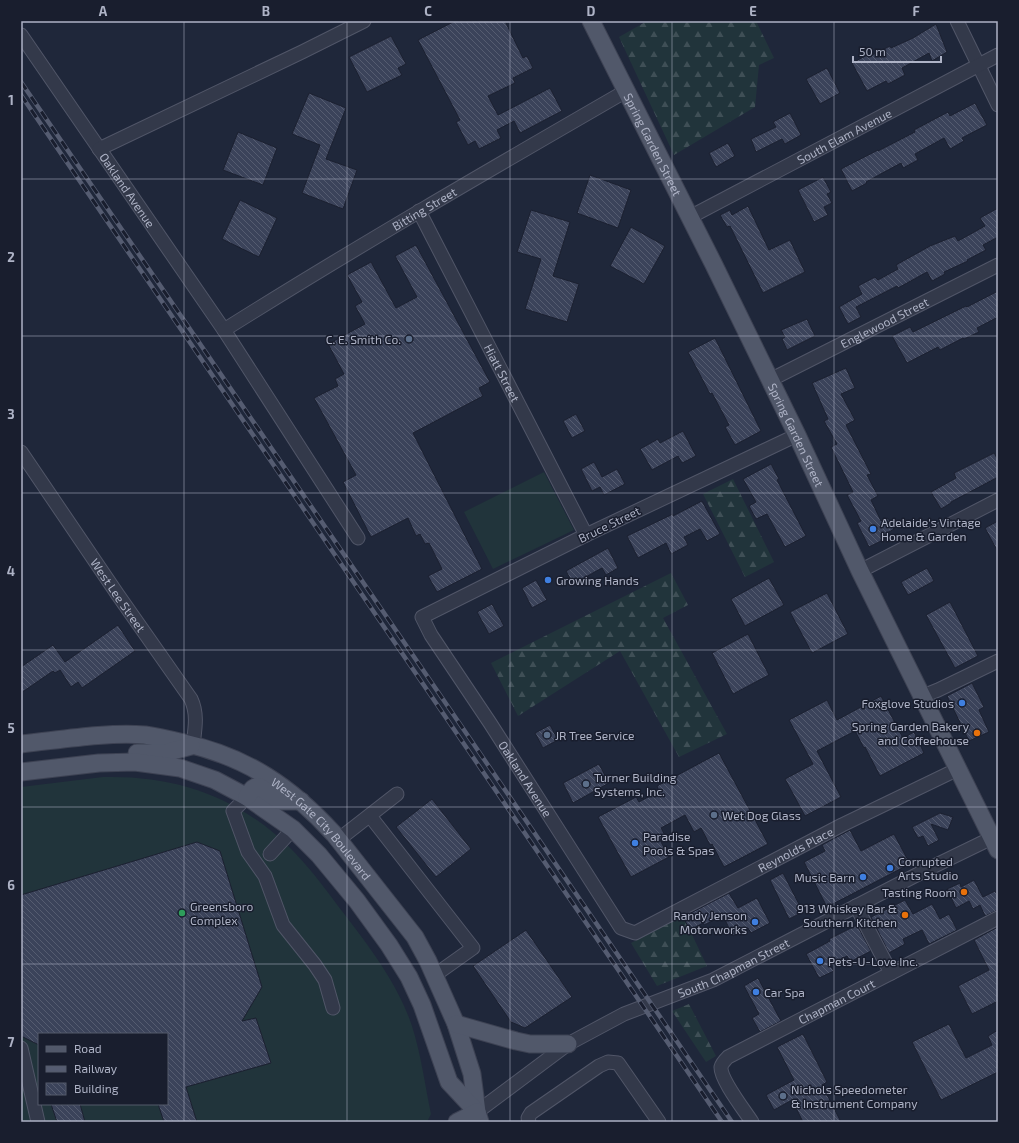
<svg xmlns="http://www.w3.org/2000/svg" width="1019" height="1143" font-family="'Exo 2',sans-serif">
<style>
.grass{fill:#21343b;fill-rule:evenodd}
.forest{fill:url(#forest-firs)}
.building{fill:url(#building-back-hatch);stroke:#1b2030}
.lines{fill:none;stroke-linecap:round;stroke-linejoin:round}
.minor-casing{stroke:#515668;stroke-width:15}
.major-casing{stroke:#3d4253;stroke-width:19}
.minor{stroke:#33394a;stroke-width:13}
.major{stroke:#51586a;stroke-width:17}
.rail-casing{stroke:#555c71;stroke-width:4.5}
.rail{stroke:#191e2e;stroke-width:3;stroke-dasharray:9;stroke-linecap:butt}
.grid{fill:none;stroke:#aeb3c6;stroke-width:1;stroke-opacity:0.55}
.service-dot{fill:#5c6f8a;stroke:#191e2e;stroke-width:1.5}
.shop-dot{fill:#3f7fe0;stroke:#191e2e;stroke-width:1.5}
.food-dot{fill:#e8710a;stroke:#191e2e;stroke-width:1.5}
.leisure-dot{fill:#2e9e5b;stroke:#191e2e;stroke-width:1.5}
.labels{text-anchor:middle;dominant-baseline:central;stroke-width:3;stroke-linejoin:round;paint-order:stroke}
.street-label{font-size:12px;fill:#aeb3c6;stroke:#191e2e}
.poi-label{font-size:12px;fill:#aeb3c6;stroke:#191e2e;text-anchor:start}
.neatline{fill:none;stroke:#aeb3c6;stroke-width:1.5}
.grid-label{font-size:13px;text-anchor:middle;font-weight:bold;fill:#aeb3c6}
</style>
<defs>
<pattern id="forest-firs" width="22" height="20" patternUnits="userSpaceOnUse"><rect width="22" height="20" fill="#21343b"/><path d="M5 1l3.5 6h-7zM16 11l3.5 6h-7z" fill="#3f4f56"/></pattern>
<pattern id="building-back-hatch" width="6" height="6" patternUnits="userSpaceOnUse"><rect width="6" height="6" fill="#3b435a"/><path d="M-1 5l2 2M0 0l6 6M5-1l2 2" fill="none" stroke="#555c70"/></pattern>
</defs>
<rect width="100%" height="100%" fill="#1f273a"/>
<path class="grass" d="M544,472l30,58 -81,39 -29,-57z
M103,777c75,-2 140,21 193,77 18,19 33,40 49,61 26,34 53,69 67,111 9,28 13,59 19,88l-4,8h-406v-335zM39,1034h128v70h-128z"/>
<path class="forest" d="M647,21h109l18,37 -15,7 -4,42 -81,48 -55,-118z
M733,479l41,83 -29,15 -42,-83z
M671,573l17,32 -25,13 64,116 -48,23 -59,-106 -102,65 -27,-53z
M683,916l24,50 -50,20 -26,-43z
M689,1004l27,52 -10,6 -34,-51z"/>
<path class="building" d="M455,21h50l18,37 4,-2 6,12 -20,10 2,5 -27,13 10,19 52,-27 12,23 -42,22 -6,-12 -17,9 4,8 -22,11 -4,-8 -7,4 -12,-23 4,-2 -42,-80z
M936,24l11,28 -15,9 -3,-8 -27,15 3,7 -17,9 -2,-3 -19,10 -15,-28 15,-8 1,2 22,-11 1,2 22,-10z
M391,36l15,28 -8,4 4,7 -35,17 -18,-35z
M827,68l13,25 -20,11 -14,-25z
M309,93l37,15 -20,51 31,11 -14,39 -41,-16 18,-48 -28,-11z
M975,103l12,22 -25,13 2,3 -14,8 -6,-11 -29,16 3,6 -15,8 -2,-5 -35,19 1,1 -15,8 -11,-22 37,-19v1l37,-19 -1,-2 34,-18 2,4z
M790,113l11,22 -16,9 -3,-5 -26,13 -5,-13 25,-12 -3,-5z
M238,132l39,16 -14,37 -40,-15z
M728,143l7,13 -19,11 -7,-14z
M590,175l41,15 -13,38 -41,-15z
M823,177l8,15 -4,2 5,9 -8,4 4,8 -14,7 -16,-32z
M240,200l37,18 -18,39 -37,-18z
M748,206l21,44 21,-10 15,32 -42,21 -33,-67 -3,1 -7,-12 10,-5 2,5z
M998,208v29l-15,8 3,5 -19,10 1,1 -24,11 1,2 -13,7 -5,-9 -29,16 -1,-2 -41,21 5,10 -13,7 -9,-17 23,-13 -4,-8 17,-9 3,3 20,-11 -2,-4 34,-19 25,-10 3,5 27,-15 -5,-8z
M531,210l39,12 -17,54 26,8 -12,38 -42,-13 16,-50 -24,-7z
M631,227l34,19 -21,38 -34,-18z
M416,245l74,137 -11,6 4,8 -70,37 69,136 -45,23 -9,-16 14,-7 -13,-26 -4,1 -5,-10 -4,2 -8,-18 -37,19 -28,-55 13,-7 -42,-77 24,-12 -3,-7 9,-5 -16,-30 37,-20 -10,-18 7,-4 -15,-27 24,-13 25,46 21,-11 -22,-41z
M998,291v26l-21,11 2,4 -15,7 -1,-1 -23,12 -2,-3 -31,16 -15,-27 18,-9 3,5 53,-26 1,1z
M807,319l8,17 -28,14 -5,-11 3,-2 -4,-7z
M715,338l46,93 -26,14 -10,-18 4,-2 -17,-32 -2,1 -22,-42z
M846,368l9,20 -14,6 14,26 -9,5 25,49 -4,1 11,21 -7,4 10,21 7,-3 6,11 -7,4v2l-5,3 1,2 -14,7 -12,-24 4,-2 -14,-26 6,-3 -22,-45 6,-3 -13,-23 4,-2 -16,-36z
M576,414l9,17 -13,7 -9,-17z
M683,431l13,25 -14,7 -4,-7 -26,14 -12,-21 18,-10 2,4z
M994,453l4,7v17l-47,25v1l-10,6 -10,-17 25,-14 -2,-5z
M594,462l8,15 15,-8 8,15 -21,11 -4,-8 -8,4 -11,-22z
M771,464l8,15 -2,1 29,56 -21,11 -18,-33 -11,5 -7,-13 7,-4 -13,-23z
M702,501l18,33 -13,7 -7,-12 -16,8 4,8 -17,9 -5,-11 -28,15 -11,-22 46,-22v2z
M998,521v31l-13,-24z
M608,548l10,20 -12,7 -4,-7 -29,16 -7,-13z
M927,568l7,13 -26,14 -7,-13z
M769,578l15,27 -39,21 -14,-27z
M536,580l11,20 -15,8 -10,-20z
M827,593l21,41 -36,19 -22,-41z
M950,602l28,54 -23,12 -29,-53z
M492,604l12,22 -15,8 -12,-22z
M118,625l17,26 -53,37 -4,-6 -7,5 -11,-17 -5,3 -2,-2 -32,22v-26l32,-22 12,17z
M748,634l21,41 -36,19 -21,-41z
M972,683l12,24 -5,3 10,22 -20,9 -22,-45z
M881,696l22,42 11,-6 10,21 -44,23 -15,-29 -1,1 -9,-17 -38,20 24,46 -36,19 -20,-37 28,-15 -24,-44 38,-20 10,20z
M550,725l8,15 -15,8 -8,-15z
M719,753l49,91 -44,23 -12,-23 -2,1 -9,-17 -7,4 -9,-17 -24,13 5,9 -6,3 9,17 -38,20 -33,-60 38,-20 3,5 20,-11 -2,-5z
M599,764l10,19 -36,20 -10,-20z
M432,799l39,50 -35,28 -40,-50z
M940,813l13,4 -5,13 -17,-6 8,16 -11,6 -5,-10 -5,2 -6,-11z
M850,830l11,21 33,-17 16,30 -83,43 -23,-45 21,-11 -3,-6z
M197,842l23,9 42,136 -20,34 14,-3 15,45 -85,24 11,35h-33l-6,-18h9v-70h-128v11l-18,-9v-141z
M783,873l20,39 -14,7 -19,-39z
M974,880l9,17 12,-6 3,5v14l-13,6 -5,-11 -7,4 -4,-8 -13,7 -9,-19 13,-6 1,4z
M729,893l9,15 19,-10 13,25 -19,10 -3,-5 -15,8 -10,-20 -19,9 -1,-2 -13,7 -7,-13z
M905,900l8,14 19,-10 8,15 9,-5 8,16 -28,14 -7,-14 -19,9 2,5 -16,9 -18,-36z
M857,925l14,26 -21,11 -3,-6 -17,9 4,6 -15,7 -13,-24 24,-13 -1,-2z
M998,927v74l-26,13 -14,-28 31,-16 -15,-30z
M526,930l46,67 -47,31 -14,-6 -38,-56z
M758,978l23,43 -21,11 -8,-14 7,-4 -15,-28z
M949,1024l17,34 26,-13 -4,-9 10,-6v42l-57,28 -29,-58z
M803,1034l24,48 -5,3 19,37h-38l-11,-22 -18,10 -8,-15 28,-15 -17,-33z
M51,1104h29l5,18h-28z"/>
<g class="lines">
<defs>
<g id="minor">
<path d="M957,21l41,84"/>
<path id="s1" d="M21,35l203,295 134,208"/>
<path d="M99,149l203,-97 62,-31"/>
<path id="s2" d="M419,211l167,324"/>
<path id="s3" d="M690,217l308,-162"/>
<path id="s4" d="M224,330c132,-83 267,-161 402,-239"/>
<path id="s5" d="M770,380l228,-115"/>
<path id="s6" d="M797,435l-211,100 -164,82 9,18 59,88 131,205 14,5 207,-108 116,-56"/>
<path id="s7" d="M21,452l97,143 73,104c7,15 4,30 2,46"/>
<path d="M860,571l138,-71"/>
<path d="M923,696l15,-6 60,-29"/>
<path d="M247,797l-14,14 15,41 17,24 18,49 32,40 10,15 8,28"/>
<path d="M370,816l103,132 -38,27"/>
<path d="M338,840l59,-46"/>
<path d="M270,854l23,-25"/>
<path d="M856,906l35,67"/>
<path d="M21,1048l17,74"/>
<path id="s8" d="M477,1112l91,-68 56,-30 89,-34 215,-111 70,-34"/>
<path d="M529,1122l-1,-4 3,-5 68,-47 9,-4 10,1 41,59"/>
<path id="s9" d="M752,1122c-7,-11 -32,-43 -31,-55 1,-4 4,-7 7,-10l270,-139"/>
</g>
<g id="major">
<path id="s10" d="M591,21l123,244 83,170 63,136 138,279"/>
<path id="s11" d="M21,744c39,-4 85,-12 124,-9 13,2 26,5 39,8 63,14 107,44 150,91l81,103 13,24 28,63 16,50 5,38 3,10"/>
<path d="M137,753h28l26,-7"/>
<path d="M21,772l78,-9 36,-1 45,6 35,12 32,17 46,32 26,26 38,46 32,44 20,32 13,28 27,77 28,30"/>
<path d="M247,797c4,-6 6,-12 13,-10l20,14h21"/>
<path d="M456,1024l60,17 14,3h38"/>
<path d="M457,1122l20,-10"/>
</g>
</defs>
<use href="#minor" class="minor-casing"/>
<use href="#major" class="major-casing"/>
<use href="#minor" class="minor"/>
<use href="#major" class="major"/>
<defs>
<path id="rail" d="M21,82l711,1040
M21,95l701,1027"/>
</defs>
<use href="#rail" class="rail-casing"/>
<use href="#rail" class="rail"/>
</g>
<path class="grid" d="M184,21v1101M347,21v1101M510,21v1101M672,21v1101M834,21v1101M21,179h977M21,336h977M21,493h977M21,650h977M21,807h977M21,964h977"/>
<g class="service-dot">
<circle cx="409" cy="339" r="4"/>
<circle cx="547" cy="735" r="4"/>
<circle cx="586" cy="784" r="4"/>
<circle cx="714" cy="815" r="4"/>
<circle cx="783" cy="1096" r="4"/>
</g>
<g class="shop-dot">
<circle cx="873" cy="529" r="4"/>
<circle cx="548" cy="580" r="4"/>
<circle cx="962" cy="703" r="4"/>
<circle cx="635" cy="843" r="4"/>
<circle cx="890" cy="868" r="4"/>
<circle cx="863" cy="877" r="4"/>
<circle cx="755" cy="922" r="4"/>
<circle cx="820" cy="961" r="4"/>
<circle cx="756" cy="992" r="4"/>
</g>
<g class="food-dot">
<circle cx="977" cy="733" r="4"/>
<circle cx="964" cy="892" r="4"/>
<circle cx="905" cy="915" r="4"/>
</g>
<circle class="leisure-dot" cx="182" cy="913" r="4"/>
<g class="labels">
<g class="street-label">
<text stroke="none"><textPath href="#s3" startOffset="174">South Elam Avenue</textPath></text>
<text stroke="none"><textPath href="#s10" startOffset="138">Spring Garden Street</textPath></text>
<text stroke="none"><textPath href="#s1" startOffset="188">Oakland Avenue</textPath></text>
<text stroke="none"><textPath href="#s4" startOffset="234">Bitting Street</textPath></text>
<text stroke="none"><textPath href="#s5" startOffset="128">Englewood Street</textPath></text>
<text stroke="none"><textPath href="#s2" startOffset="182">Hiatt Street</textPath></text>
<text stroke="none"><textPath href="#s10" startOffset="462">Spring Garden Street</textPath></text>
<text transform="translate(609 524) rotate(-26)">Bruce Street</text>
<text stroke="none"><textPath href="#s7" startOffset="173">West Lee Street</textPath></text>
<text stroke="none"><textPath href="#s6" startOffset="609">Oakland Avenue</textPath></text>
<text stroke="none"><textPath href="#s11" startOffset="330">West Gate City Boulevard</textPath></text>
<text stroke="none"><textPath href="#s6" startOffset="982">Reynolds Place</textPath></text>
<text stroke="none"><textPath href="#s8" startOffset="296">South Chapman Street</textPath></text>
<text stroke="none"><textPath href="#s9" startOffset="198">Chapman Court</textPath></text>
</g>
<g class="poi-label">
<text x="401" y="339" text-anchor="end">C. E. Smith Co.</text>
<text x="881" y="522">Adelaide's Vintage<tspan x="881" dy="14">Home &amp; Garden</tspan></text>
<text x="556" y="580">Growing Hands</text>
<text x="954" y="703" text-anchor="end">Foxglove Studios</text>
<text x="969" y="726" text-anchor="end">Spring Garden Bakery<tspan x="969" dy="14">and Coffeehouse</tspan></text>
<text x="555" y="735">JR Tree Service</text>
<text x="594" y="777">Turner Building<tspan x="594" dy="14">Systems, Inc.</tspan></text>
<text x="722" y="815">Wet Dog Glass</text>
<text x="643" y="836">Paradise<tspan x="643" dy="14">Pools &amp; Spas</tspan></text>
<text x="898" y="861">Corrupted<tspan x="898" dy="14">Arts Studio</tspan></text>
<text x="855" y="877" text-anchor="end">Music Barn</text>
<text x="956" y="892" text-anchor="end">Tasting Room</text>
<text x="190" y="906">Greensboro<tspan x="190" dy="14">Complex</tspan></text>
<text x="897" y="908" text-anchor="end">913 Whiskey Bar &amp;<tspan x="897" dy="14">Southern Kitchen</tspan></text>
<text x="747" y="915" text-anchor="end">Randy Jenson<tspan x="747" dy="14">Motorworks</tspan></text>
<text x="828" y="961">Pets-U-Love Inc.</text>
<text x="764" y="992">Car Spa</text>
<text x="791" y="1089">Nichols Speedometer<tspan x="791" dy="14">&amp; Instrument Company</tspan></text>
</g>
</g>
<rect width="1019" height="1143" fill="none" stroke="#191e2e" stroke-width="44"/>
<rect x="38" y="1033" width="130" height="72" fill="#191e2e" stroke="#555a6b"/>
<rect x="46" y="1046" width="20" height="6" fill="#51586a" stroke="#555a6b"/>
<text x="74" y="1053" font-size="12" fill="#aeb3c6">Road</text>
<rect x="46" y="1066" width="20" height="6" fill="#555c71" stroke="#555a6b"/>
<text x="74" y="1073" font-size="12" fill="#aeb3c6">Railway</text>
<rect x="46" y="1083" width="20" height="12" fill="url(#building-back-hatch)" stroke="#555a6b"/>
<text x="74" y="1093" font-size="12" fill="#aeb3c6">Building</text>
<path d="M853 56v6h88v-6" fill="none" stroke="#aeb3c6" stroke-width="2"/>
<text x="859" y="56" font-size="12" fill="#aeb3c6" stroke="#191e2e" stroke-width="3" paint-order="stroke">50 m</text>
<rect x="22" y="22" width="975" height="1099" class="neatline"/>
<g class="grid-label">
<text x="103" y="16">A</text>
<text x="266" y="16">B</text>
<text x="428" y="16">C</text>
<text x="591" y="16">D</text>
<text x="753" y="16">E</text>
<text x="916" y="16">F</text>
<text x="11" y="105">1</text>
<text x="11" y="262">2</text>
<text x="11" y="419">3</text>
<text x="11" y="576">4</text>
<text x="11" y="733">5</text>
<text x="11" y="890">6</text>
<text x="11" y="1047">7</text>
</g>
</svg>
